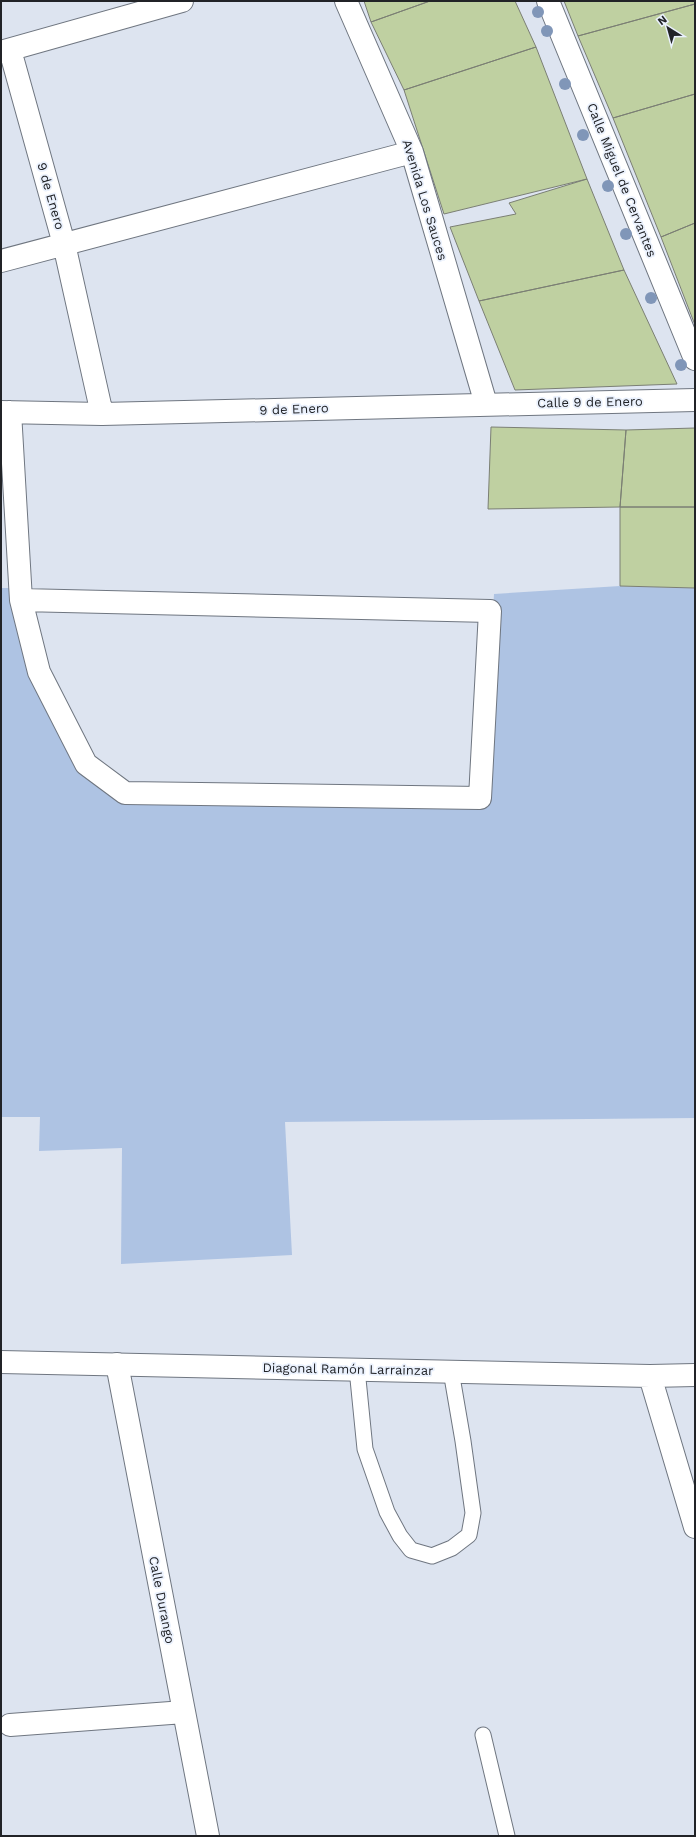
<svg xmlns="http://www.w3.org/2000/svg" width="696" height="1837" font-family="'Work Sans',sans-serif">
<style>
.green{fill:#aec3e3}
.building{fill:#bfd0a1;stroke:#7b7f74}
.lines{fill:none;stroke-linecap:round;stroke-linejoin:round}
.lane-casing{stroke:#6f7680;stroke-width:17}
.street-casing{stroke:#6f7680;stroke-width:24}
.secondary-casing{stroke:#6f7680;stroke-width:24}
.lane{stroke:#fff;stroke-width:15}
.street{stroke:#fff;stroke-width:22}
.secondary{stroke:#fff;stroke-width:22}
.tree{fill:#8096b8}
.labels{text-anchor:middle;dominant-baseline:central;stroke-width:3.5;stroke-linejoin:round;paint-order:stroke}
.street-label{font-size:13px;fill:#212327;stroke:#eaf1fd}
</style>
<rect width="100%" height="100%" fill="#dde4f0"/>
<path class="green" d="M620,586l75,2v530l-410,4 7,133 -171,9 1,-116 -83,3 1,-34h-39v-529h14l68,177 40,30 359,6 12,-207z"/>
<path class="building" d="M364,1h66l-59,21z
M430,1h85l21,46 -132,43 -33,-68z
M564,1h131v3l-117,32z
M695,4v90l-82,24 -35,-82z
M536,47l51,132 -143,35 -40,-124z
M695,94v129l-34,14 -48,-119z
M587,179l37,91 -145,31 -29,-74 66,-13 -7,-11z
M695,223v102l-34,-88z
M624,270l53,114 -162,6 -36,-89z
M491,427l135,3 -6,77 -132,2z
M695,428v79h-75l6,-77z
M620,507h75v81l-75,-2z"/>
<g class="lines">
<defs>
<path id="lane" d="M357,1369l8,80 22,63 13,24 11,14 21,6 20,-8 17,-13 4,-22 -10,-72 -12,-70
M483,1735l24,101"/>
<path id="street" d="M346,1l66,151 74,252
M548,1l147,358
M10,50l54,194 38,170
M1,52l181,-51
M1,261l411,-109
M1,412l101,2 593,-14
M10,412l11,188 18,72 47,92 39,29 355,5 10,-187 -469,-11
M117,1364l91,472
M10,1725l174,-13"/>
<path id="secondary" d="M1,1362l649,14 45,-1
M650,1376l45,151"/>
</defs>
<use href="#lane" class="lane-casing"/>
<use href="#street" class="street-casing"/>
<use href="#secondary" class="secondary-casing"/>
<use href="#lane" class="lane"/>
<use href="#street" class="street"/>
<use href="#secondary" class="secondary"/>
</g>
<g class="tree">
<circle cx="538" cy="12" r="6"/>
<circle cx="547" cy="31" r="6"/>
<circle cx="565" cy="84" r="6"/>
<circle cx="583" cy="135" r="6"/>
<circle cx="608" cy="186" r="6"/>
<circle cx="626" cy="234" r="6"/>
<circle cx="651" cy="298" r="6"/>
<circle cx="681" cy="365" r="6"/>
</g>
<g class="labels">
<g class="street-label">
<text transform="translate(622 180) rotate(68)">Calle Miguel de Cervantes</text>
<text transform="translate(51 196) rotate(74)">9 de Enero</text>
<text transform="translate(425 200) rotate(73)">Avenida Los Sauces</text>
<text transform="translate(590 402) rotate(-1)">Calle 9 de Enero</text>
<text transform="translate(294 409) rotate(-2)">9 de Enero</text>
<text transform="translate(348 1369) rotate(1)">Diagonal Ramón Larrainzar</text>
<text transform="translate(162 1600) rotate(79)">Calle Durango</text>
</g>
</g>
<rect width="696" height="1837" fill="none" stroke="#212327" stroke-width="4"/>
<g transform="translate(668 28) rotate(323)" stroke="#eaf1fd" stroke-width="3" paint-order="stroke">
<path d="M0-3L7 15L0 10L-7 15Z" fill="#212327"/>
<text y="-6" font-size="11" font-weight="bold" text-anchor="middle" fill="#212327">N</text>
</g>
</svg>
